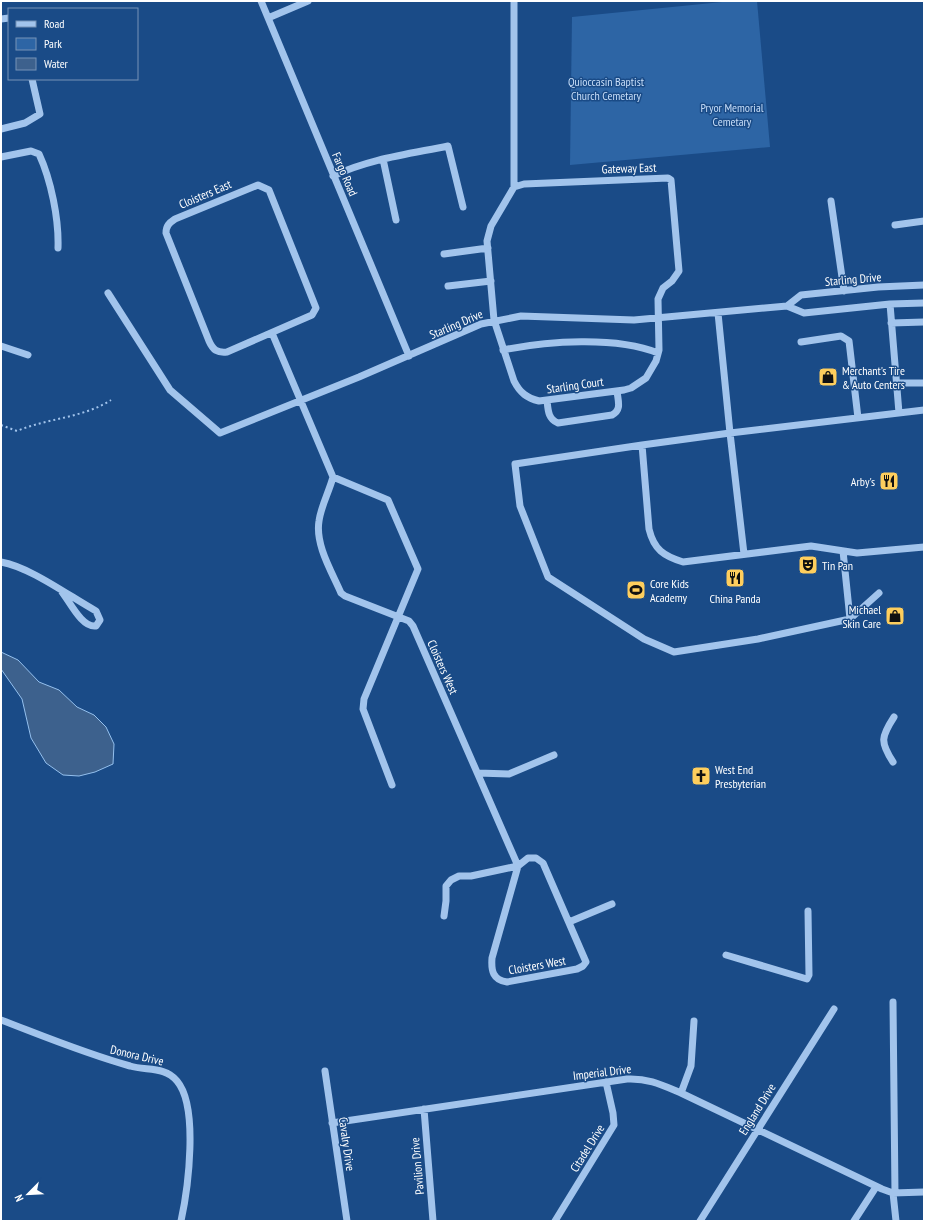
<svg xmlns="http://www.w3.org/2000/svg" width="925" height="1222" font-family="'PT Sans Narrow',sans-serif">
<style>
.green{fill:#2d65a5}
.water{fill:#3d618d;stroke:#94c0ee}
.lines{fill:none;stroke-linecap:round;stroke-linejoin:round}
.path{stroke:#a2c4ec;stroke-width:2;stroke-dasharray:2 3;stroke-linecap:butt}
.minor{stroke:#a2c4ec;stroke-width:7}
.labels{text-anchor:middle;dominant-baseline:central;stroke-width:3;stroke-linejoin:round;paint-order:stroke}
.park-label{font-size:12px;fill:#c7def9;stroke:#1a4b87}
.street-label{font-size:12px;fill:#fff;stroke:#1a4b87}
.poi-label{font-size:12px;fill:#fff;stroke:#1a4b87;text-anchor:start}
</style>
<rect width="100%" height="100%" fill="#1a4b87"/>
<path class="green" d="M732,1h25l13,146 -200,18 2,-148z"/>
<path class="water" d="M1,652l17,8 21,22 20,8 18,17 17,8 12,12 8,17 -1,20 -18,8 -16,4 -16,-1 -17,-12 -15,-25 -9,-39 -21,-30z"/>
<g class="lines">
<path class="path" d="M1,425l16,6c31,-13 66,-13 94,-31"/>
<path class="minor" d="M261,1l148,355
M268,18l40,-17
M1,19l8,-1
M1,129l24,-6 15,-9 -8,-35
M1,157l30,-6 8,3c12,26 20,65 19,94
M383,159l13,61
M333,176c36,-17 76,-22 115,-30l15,61
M668,178l3,2 8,91 -7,10 -9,7 -5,11 1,51 -3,11 -10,17 -15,10 -7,2 -85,11c-12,-3 -19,-8 -25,-20l-20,-61 -7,-79 4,-15 23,-39 10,-3z
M258,185l11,5 47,118 -4,7 -85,37c-10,1 -14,-2 -18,-11l-43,-108c0,-7 3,-10 9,-14z
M514,187v-186
M831,201l13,90
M895,225l29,-4
M444,254l44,-6
M448,286l43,-5
M108,293l62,97 50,43 139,-56 122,-53 40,-8 113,4 153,-14 17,7 86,-9 34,-1
M890,304l9,109
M787,306l14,-11 77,-8 46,-2
M718,313l12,120 -88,12 7,84c5,21 15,27 34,33l128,-16 46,7 67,-6
M891,323l33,-1
M272,333l61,144c-4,15 -12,29 -14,44 -4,24 13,51 22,72l4,3 64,25 4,5 105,240 -47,10h-12l-8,4 -5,6v15l-2,15
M801,342l40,-6 8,5 9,77
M1,346l27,9
M503,350c44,-9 113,-14 155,3
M896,383h28
M547,400c1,10 1,19 11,23l54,-8c10,-5 6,-14 5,-24
M642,445l-127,19 5,42 28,71 96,62 30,13 84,-13 92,-20 29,-26
M333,477l55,23 30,69 -54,130 -1,10 29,76
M843,551l7,68
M744,554l-14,-121 194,-23
M1,562c29,5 68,34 95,49l4,9 -4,6c-14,2 -26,-24 -34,-34
M893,762c-13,-20 -12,-25 1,-45
M478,773l31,1 45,-19
M528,858h8l7,5 43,99 -3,4 -6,3 -70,13c-14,-2 -16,-11 -15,-24l26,-92z
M569,922l43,-18
M726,955l81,24 2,-4 -1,-64
M893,1002l2,191
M1,1020c42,16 85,34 129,46 16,5 35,0 47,15 22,26 11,108 4,140
M325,1071l22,150
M681,1093l10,-27 3,-45
M424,1109l9,112
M332,1123l295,-44c21,-1 35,6 54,14l201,96 11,4 31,-1
M893,1193l3,28
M555,1221l59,-96 -1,-12 -7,-31
M700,1221l134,-212
M854,1221l22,-34"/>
</g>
<defs>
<symbol id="shop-square" viewBox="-11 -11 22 22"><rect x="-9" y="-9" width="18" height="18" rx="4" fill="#fece5d" stroke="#1a4b87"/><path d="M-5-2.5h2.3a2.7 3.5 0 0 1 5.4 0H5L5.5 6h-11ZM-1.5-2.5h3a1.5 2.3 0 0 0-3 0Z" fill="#111"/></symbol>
<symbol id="restaurant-square" viewBox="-11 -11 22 22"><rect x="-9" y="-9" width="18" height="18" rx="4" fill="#fece5d" stroke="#1a4b87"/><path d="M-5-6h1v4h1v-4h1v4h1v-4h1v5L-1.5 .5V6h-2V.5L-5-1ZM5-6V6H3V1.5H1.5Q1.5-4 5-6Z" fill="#111"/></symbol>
<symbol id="theatre-square" viewBox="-11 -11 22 22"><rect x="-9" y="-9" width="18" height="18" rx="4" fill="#fece5d" stroke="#1a4b87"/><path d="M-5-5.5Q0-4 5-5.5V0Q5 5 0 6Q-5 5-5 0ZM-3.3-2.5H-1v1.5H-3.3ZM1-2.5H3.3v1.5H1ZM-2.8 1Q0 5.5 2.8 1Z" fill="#111"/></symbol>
<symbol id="stadium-square" viewBox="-11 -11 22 22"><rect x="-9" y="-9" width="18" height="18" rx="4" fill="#fece5d" stroke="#1a4b87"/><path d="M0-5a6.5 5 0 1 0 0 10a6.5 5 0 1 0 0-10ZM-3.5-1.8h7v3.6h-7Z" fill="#111"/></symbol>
<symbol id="church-square" viewBox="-11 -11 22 22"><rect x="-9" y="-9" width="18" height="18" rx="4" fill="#fece5d" stroke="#1a4b87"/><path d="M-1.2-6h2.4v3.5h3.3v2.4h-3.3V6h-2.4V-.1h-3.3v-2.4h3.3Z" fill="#111"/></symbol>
</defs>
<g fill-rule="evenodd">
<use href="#shop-square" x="817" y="366" width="22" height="22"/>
<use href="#restaurant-square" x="878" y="470" width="22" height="22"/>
<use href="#theatre-square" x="797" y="554" width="22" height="22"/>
<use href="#restaurant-square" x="724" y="567" width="22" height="22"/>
<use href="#stadium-square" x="625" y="579" width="22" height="22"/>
<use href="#shop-square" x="884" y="605" width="22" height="22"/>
<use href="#church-square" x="690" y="765" width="22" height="22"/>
</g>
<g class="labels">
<g class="park-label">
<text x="606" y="81">Quioccasin Baptist<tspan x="606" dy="14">Church Cemetary</tspan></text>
<text x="732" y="107">Pryor Memorial<tspan x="732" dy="14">Cemetary</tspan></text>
</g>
<g class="street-label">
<text transform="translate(629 168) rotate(-2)">Gateway East</text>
<text transform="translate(345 174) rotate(67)">Fargo Road</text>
<text transform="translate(205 194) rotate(-23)">Cloisters East</text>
<text transform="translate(853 279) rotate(-5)">Starling Drive</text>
<text transform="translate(456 324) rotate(-23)">Starling Drive</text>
<text transform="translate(575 385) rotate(-8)">Starling Court</text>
<text transform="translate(443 667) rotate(66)">Cloisters West</text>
<text transform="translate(537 965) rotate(-10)">Cloisters West</text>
<text transform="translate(137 1055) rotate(13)">Donora Drive</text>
<text transform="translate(602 1072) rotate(-7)">Imperial Drive</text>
<text transform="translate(757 1109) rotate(-58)">England Drive</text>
<text transform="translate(347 1144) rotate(82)">Cavalry Drive</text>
<text transform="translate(587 1148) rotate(-58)">Citadel Drive</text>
<text transform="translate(417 1166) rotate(-95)">Pavilion Drive</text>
</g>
<g class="poi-label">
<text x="842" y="370">Merchant's Tire<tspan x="842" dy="14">&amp; Auto Centers</tspan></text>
<text x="875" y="481" text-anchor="end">Arby's</text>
<text x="822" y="565">Tin Pan</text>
<text x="650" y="583">Core Kids<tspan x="650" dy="14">Academy</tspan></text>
<text x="735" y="598" text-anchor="middle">China Panda</text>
<text x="881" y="609" text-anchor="end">Michael<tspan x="881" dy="14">Skin Care</tspan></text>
<text x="715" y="769">West End<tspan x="715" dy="14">Presbyterian</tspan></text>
</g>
</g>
<rect width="925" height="1222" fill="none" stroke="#ffffff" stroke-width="4"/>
<rect x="8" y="8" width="130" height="72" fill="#1a4b87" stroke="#7693b7"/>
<rect x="16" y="21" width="20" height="6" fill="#a2c4ec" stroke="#7693b7"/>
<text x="44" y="28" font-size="12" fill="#ffffff">Road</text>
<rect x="16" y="38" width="20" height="12" fill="#2d65a5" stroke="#7693b7"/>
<text x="44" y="48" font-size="12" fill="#ffffff">Park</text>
<rect x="16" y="58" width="20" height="12" fill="#3d618d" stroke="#7693b7"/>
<text x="44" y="68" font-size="12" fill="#ffffff">Water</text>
<g transform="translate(28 1194) rotate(246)" stroke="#1a4b87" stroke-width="3" paint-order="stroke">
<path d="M0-3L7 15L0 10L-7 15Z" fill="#ffffff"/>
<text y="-6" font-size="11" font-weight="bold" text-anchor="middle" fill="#ffffff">N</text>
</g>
</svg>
